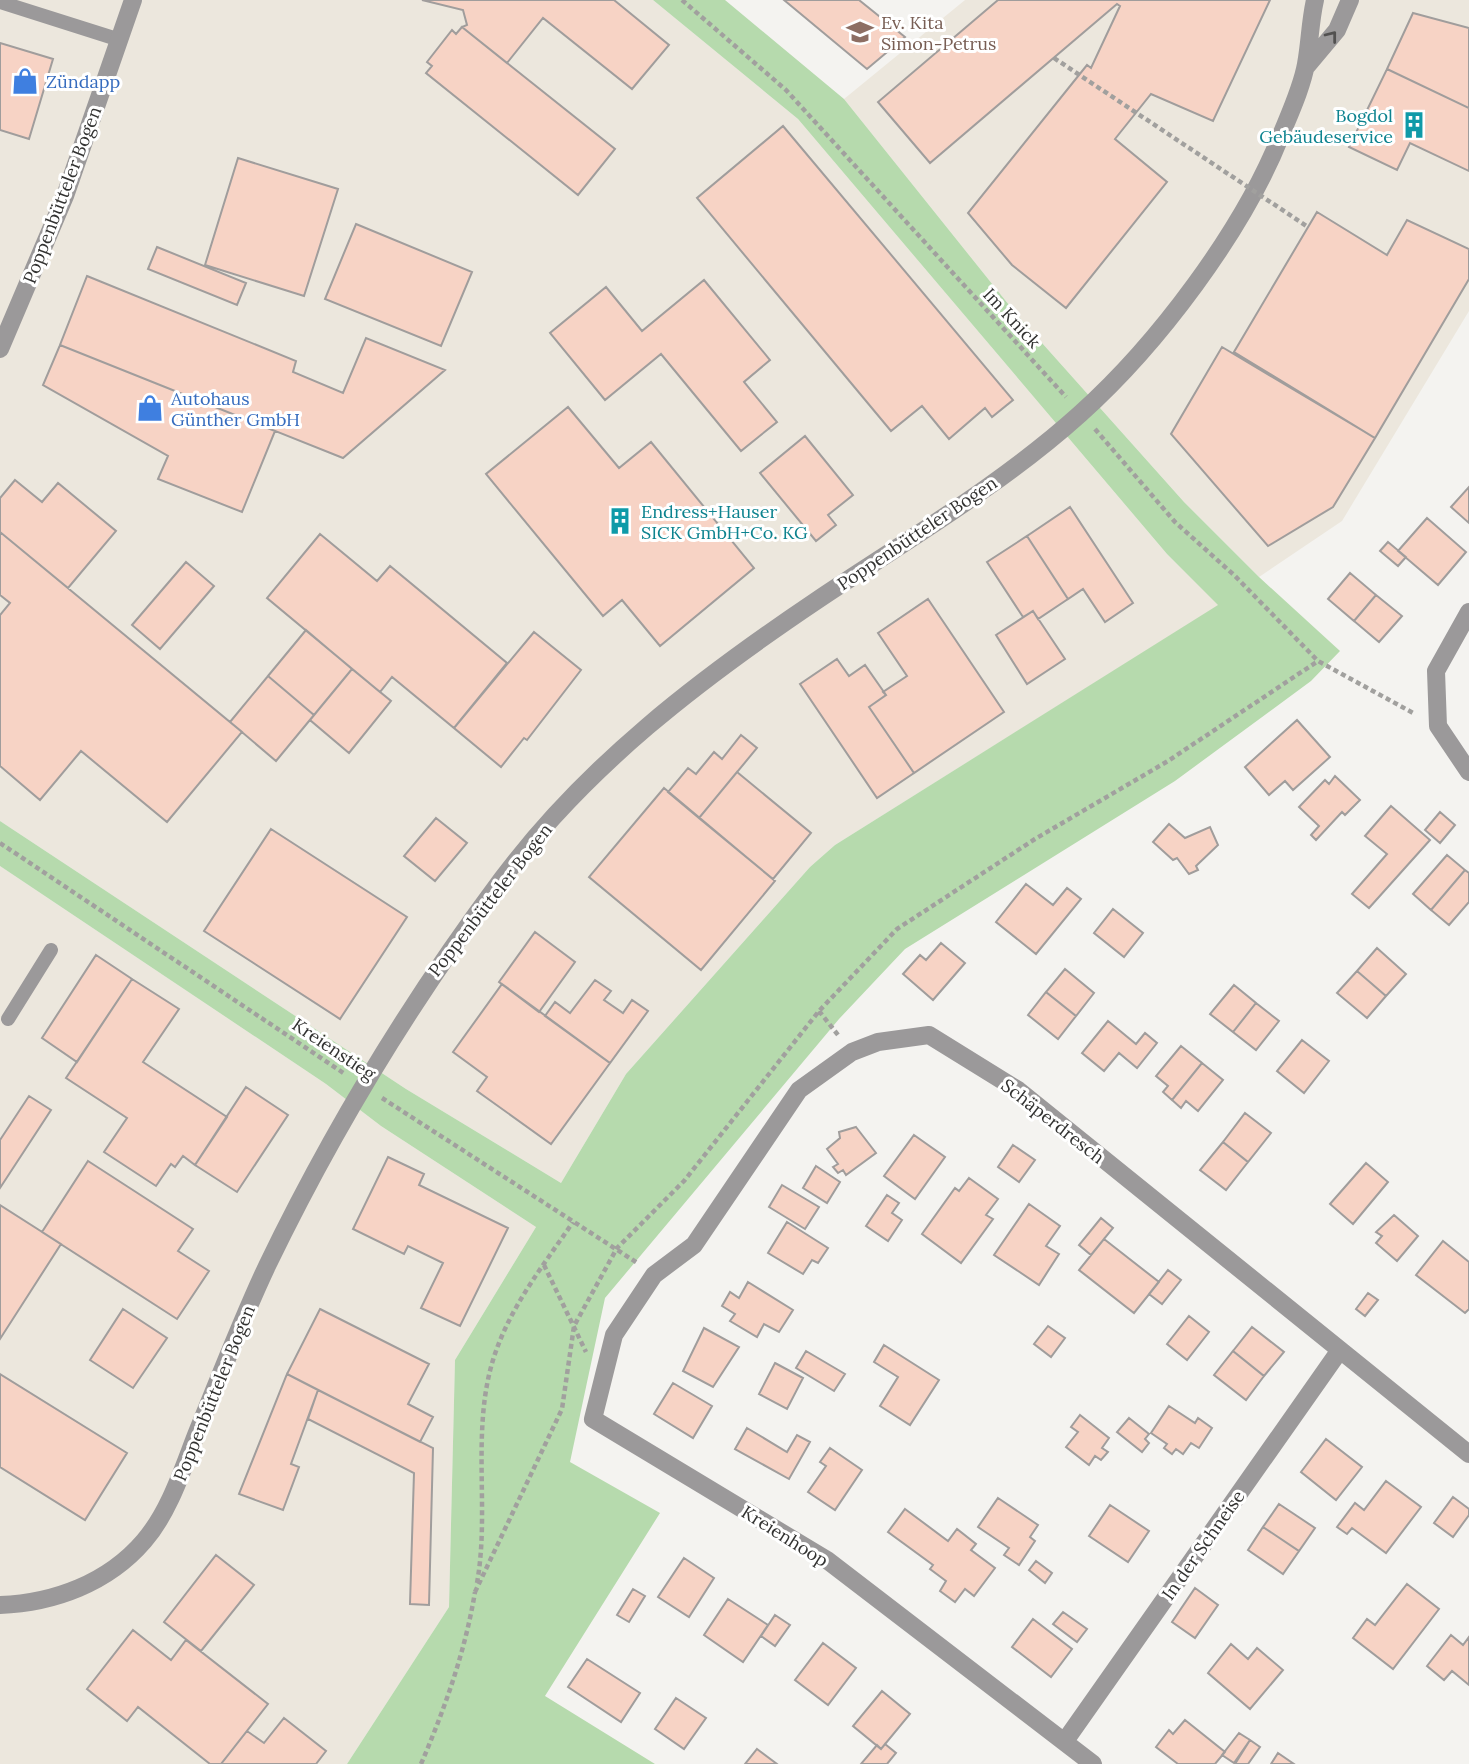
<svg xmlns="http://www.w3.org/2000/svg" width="1469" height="1764" font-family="Lora,serif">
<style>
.built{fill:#ece7dd}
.green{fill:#b6daad}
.building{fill:#f7d3c5;stroke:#a09d9c;stroke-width:2}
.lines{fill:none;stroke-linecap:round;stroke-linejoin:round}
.path{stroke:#a1a09e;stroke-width:4.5;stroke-dasharray:5 3.5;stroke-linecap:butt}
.lane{stroke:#9b999a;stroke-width:14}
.street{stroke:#9b999a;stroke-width:18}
.path-bridge{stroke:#a1a09e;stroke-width:4.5;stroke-dasharray:5 3.5;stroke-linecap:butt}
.oneway{stroke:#525150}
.labels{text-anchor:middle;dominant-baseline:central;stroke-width:6;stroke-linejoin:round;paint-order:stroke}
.education-label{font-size:18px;fill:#785e54;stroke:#fff;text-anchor:start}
.shop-label{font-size:18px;fill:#366cbe;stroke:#fff;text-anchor:start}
.culture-label{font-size:18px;fill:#0d838f;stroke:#fff;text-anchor:end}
.street-label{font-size:18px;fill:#323231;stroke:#fff}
</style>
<rect width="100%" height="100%" fill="#f4f3f0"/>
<path class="built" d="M0,0h653l145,119 369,435 52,51 -384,240 -25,22 -184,207 -65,109 -155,-94 -406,-268z
M965,0h504v311l-127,210 -83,56 -75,-75 -167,-187 -173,-216z
M0,866l326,218 55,42 155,101 -81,133 -6,247 -102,157h-347z"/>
<path class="green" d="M653,0h72l119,99 173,216 167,187 75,75 81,74 -29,30 -136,100 -270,168 -66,70 -234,279 -35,164 90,51 -115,183 110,68h-308l102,-157 6,-247 81,-133 -155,-101 -55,-42 -326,-218v-45l406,268 155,94 65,-109 184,-207 25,-22 383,-240 -51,-51 -369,-435z"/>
<path class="building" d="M422,0h192l55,45 -37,44 -89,-71 -36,45 -45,-36 5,-2 -4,-15z
M784,0h75l46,37 -38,32z
M998,0h272l-57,121 -62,-27 -36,45 52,43 -101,126 -54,-43 -44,-52 119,-148 4,3 29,-62 -3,-2 -187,159 -52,-61z
M1413,13l56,15v80l-82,-39z
M462,27l153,122 -37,46 -152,-122 6,-7 -5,-4 25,-32 4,4z
M0,43l53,16 -24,80 -29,-9z
M1387,69l82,39v63l-59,-28 -13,27 -48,-23z
M783,126l230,274 -21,17 -7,-9 -36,31 -27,-33 -31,25 -194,-233z
M238,158l100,31 -34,107 -99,-31z
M1317,212l70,43 20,-35 62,29v30l-94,159 -141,-86z
M356,224l116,48 -31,74 -116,-47z
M157,247l89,36 -9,22 -89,-36z
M87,276l209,85 -3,11 50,21 23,-55 79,32 -102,88 -283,-113z
M704,280l66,80 -26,22 33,40 -36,29 -80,-97 -56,46 -55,-67 56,-46 36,44z
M60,345l215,86 -33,81 -84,-33 10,-23 -125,-71z
M1222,347l153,91 -42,69 -65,39 -97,-112z
M568,407l51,61 32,-26 103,126 -94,78 -38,-46 -19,16 -117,-142z
M805,436l48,59 -25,20 8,10 -20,16 -56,-68z
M15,480l27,22 16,-19 58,48 -48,57 -68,-56v-34z
M1469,487v36l-18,-16z
M1070,507l63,96 -28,19 -22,-33 -15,10 -41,-63z
M1427,518l39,34 -28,33 -40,-34z
M0,532l242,200 -75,90 -86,-71 -41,49 -40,-34v-151l10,-12 -10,-8z
M320,534l57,47 13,-15 117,97 -53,65 -62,-51 -12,15 -113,-94z
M1027,536l41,63 -30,20 -5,-8 -10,6 -36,-55z
M1388,542l18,15 -8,9 -18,-15z
M186,562l28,24 -54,63 -28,-24z
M1350,573l26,22 -22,26 -26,-22z
M1376,595l26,21 -23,26 -25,-21z
M928,599l76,113 -90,61 -45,-66 17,-12 -3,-3 24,-16 -29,-43z
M1033,611l32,48 -38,25 -31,-49z
M306,630l46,39 -38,46 -46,-39z
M534,632l47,38 -54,70 -3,-2 -23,29 -47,-39z
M837,659l12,17 16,-11 21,30 -17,12 45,66 -37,25 -77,-114z
M352,669l39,32 -42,52 -39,-33z
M268,676l46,39 -38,46 -46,-39z
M1297,720l33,37 -37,33 -8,-9 -16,14 -24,-28z
M741,735l16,13 -58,70 -31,-26 20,-24 8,6 18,-22 8,7z
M737,772l74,61 -38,46 -74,-61z
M1335,776l25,24 -15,15 -3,-3 -26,28 -5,-5 8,-9 -20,-19 26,-27 4,4z
M664,788l111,93 -74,89 -112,-93z
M1391,806l39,34 -61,68 -17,-14 35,-40 -22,-18z
M1440,812l15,13 -15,18 -15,-13z
M436,818l31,25 -32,38 -31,-25z
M1169,824l16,14 25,-11 8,18 -22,21 2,4 -9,4 -12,-16 -4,2 -20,-18z
M271,829l136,88 -67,102 -136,-88z
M1447,855l18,15 -34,40 -18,-16z
M1465,870l4,3v29l-20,23 -18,-15z
M1026,884l27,21 14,-17 14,11 -45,55 -40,-32z
M1113,909l30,24 -19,24 -30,-24z
M535,932l40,30 -36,50 -40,-30z
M941,943l24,20 -32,37 -30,-26 17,-19 6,5z
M1377,948l29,26 -20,22 -29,-25z
M96,955l36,24 -55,83 -35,-24z
M1065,969l29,24 -18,23 -30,-24z
M1357,971l29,25 -19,22 -30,-25z
M132,979l47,30 -36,53 84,55 -32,48 -12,-9 -8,11 -4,-3 -15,22 -52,-34 23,-34 -61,-40z
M595,980l16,11 -7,9 19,13 9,-13 16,11 -38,52 -65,-47 10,-14 15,11z
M502,984l108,79 -59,81 -74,-53 10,-14 -34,-25z
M1234,985l22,18 -23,29 -23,-18z
M1046,992l30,24 -18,23 -30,-24z
M1256,1003l23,18 -23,29 -23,-18z
M1108,1021l28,23 9,-11 12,10 -20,25 -18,-15 -15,18 -22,-18z
M1302,1040l27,21 -25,32 -27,-22z
M1181,1046l21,17 -30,37 -9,-8 5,-6 -12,-10z
M1202,1063l21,17 -25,31 -12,-10 -5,7 -9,-8z
M246,1087l42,28 -51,77 -42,-27z
M29,1096l22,14 -51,78v-48z
M1245,1113l26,20 -23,29 -25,-20z
M856,1127l20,26 -30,22 -3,-5 -5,3 -5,-6 5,-3 -11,-15 13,-11 -1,-6z
M914,1135l31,22 -30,42 -31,-23z
M1223,1142l25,20 -22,28 -26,-20z
M1013,1145l22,15 -16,22 -21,-15z
M388,1157l36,17 -5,11 89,43 -48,98 -39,-18 22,-45 -35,-17 -4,8 -51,-25z
M88,1161l105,68 -15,22 31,20 -32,48 -135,-87z
M1366,1163l22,19 -35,42 -23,-20z
M816,1166l24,16 -13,21 -24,-15z
M969,1178l29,21 -12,16 7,4 -32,44 -39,-29 33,-46 4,3z
M782,1185l37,22 -14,22 -36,-22z
M887,1195l12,8 -7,10 10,7 -14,21 -22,-15z
M1029,1204l31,22 -14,20 13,8 -20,31 -45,-30z
M0,1205l61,39 -61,95z
M1394,1215l24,21 -21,25 -21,-18 6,-7 -6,-4z
M1101,1218l12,10 -22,27 -12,-10z
M787,1222l41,26 -10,15 -6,-3 -9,14 -35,-21z
M1104,1239l55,43 -25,31 -55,-43z
M1443,1241l26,21v47l-4,4 -49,-38z
M1168,1270l13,10 -19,24 -13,-10z
M748,1282l45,28 -14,22 -15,-8 -7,13 -27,-16 5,-7 -13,-8 8,-14 9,6z
M1368,1293l10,7 -13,16 -9,-7z
M123,1309l44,29 -34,50 -43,-28z
M320,1309l109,55 -21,40 25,13 -13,25 -133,-68z
M1189,1316l20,16 -22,28 -20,-16z
M1048,1326l17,12 -14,19 -17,-13z
M1252,1327l32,25 -20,24 -31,-25z
M704,1328l35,19 -26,40 -30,-16z
M884,1345l55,35 -29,45 -30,-19 18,-29 -24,-15z
M806,1351l39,23 -11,17 -38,-23z
M1233,1351l31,25 -18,24 -32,-25z
M775,1363l28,15 -16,31 -28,-15z
M0,1374l127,79 -42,67 -85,-53z
M287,1374l31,16 -27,74 8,3 -16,43 -44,-16z
M673,1383l39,23 -19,32 -39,-24z
M318,1390l115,58 -4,157 -19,-1 4,-131 -106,-54z
M1169,1406l26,17 3,-5 14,10 -13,20 -8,-5 -8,11 -7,-5 -4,5 -8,-6 3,-4 -16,-11z
M1080,1415l29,23 -7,10 6,4 -7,8 -6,-4 -6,9 -23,-18 12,-15 -7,-5z
M1129,1418l20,16 -4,5 4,4 -7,9 -25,-20z
M747,1428l40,24 10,-17 13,7 -21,37 -54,-30z
M1326,1439l36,28 -26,33 -35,-28z
M830,1448l32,22 -27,40 -27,-18 18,-26 -6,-4z
M1386,1481l35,26 -35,46 -34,-25 -5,6 -10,-7 18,-24 9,7z
M1453,1497l16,12v6l-16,22 -19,-14z
M998,1498l40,27 -8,12 5,4 -16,24 -15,-10 5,-7 -31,-21z
M1279,1504l36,24 -16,23 -36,-24z
M1110,1505l39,26 -21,31 -39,-26z
M905,1509l43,32 9,-12 19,15 -5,6 24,18 -21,28 -9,-7 -10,13 -15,-11 6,-10 -16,-12 3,-4 -45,-33z
M1263,1527l36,24 -16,23 -35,-24z
M216,1555l38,30 -53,66 -37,-29z
M684,1558l30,20 -25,39 -31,-20z
M1036,1561l16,12 -7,10 -16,-13z
M1407,1584l32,25 -46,60 -40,-31 14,-19 8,6z
M1195,1588l23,17 -23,33 -23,-16z
M633,1589l12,7 -16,26 -12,-7z
M728,1599l40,26 -25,37 -39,-27z
M1063,1612l24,17 -10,13 -24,-18z
M775,1615l15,10 -15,21 -14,-10z
M1033,1619l39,30 -21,28 -39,-30z
M133,1630l38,30 15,-20 82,64 -47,60h-11l-72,-57 -11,14 -40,-32z
M1451,1635l12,10 6,-8v48l-17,-14 -8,9 -17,-14z
M823,1643l33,25 -28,37 -33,-25z
M1231,1644l17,15 9,-11 26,22 -33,39 -42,-36z
M587,1659l53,34 -19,29 -53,-35z
M882,1691l28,23 -29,35 -28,-23z
M676,1698l30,20 -22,31 -29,-20z
M284,1718l42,33 -10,13h-95l26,-33 17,12z
M1185,1720l40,32 -10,12h-37l-22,-17 13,-17 4,4z
M1239,1733l11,7 -16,23 -12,-8z
M1250,1740l10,7 -12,17h-13z
M885,1744l11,9 -9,11h-26l16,-19 4,4z
M757,1749l20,15h-32z
M1278,1753l16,11h-23z"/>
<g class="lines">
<path class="path" d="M682,0l104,90 280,307
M1095,429l80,93 59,53 84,86 97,53
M0,843l345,231
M819,1011l19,24
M382,1098l257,166
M544,1265l42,87
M477,1583c13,-72 -6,-151 16,-223 16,-52 50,-94 80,-138
M475,1592l87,-183 12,-83 43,-78 67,-67 135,-170 78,-82 138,-90 133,-78 150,-100
M421,1764c24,-56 44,-112 54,-172"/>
<path class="lane" d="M0,2l120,38
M8,1019l43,-69"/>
<path class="street" d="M1306,67l31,-37 13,-30
M0,349l65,-153 68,-196
M1469,612l-33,59 2,55 31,46
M0,1605c54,-2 108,-22 144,-64 25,-29 38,-70 52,-106 23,-56 45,-114 71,-169 66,-137 144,-265 235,-387 85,-114 198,-200 314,-278 89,-60 184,-115 264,-187 77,-69 163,-183 201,-279 9,-22 21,-48 25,-71 4,-22 4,-42 9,-64
M1065,1741l275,-391
M1093,1764l-266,-204 -234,-141 21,-84 40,-60 40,-30 105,-155 53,-38 26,-10 51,-7 89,55 451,364"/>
<path class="path-bridge" d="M1054,58l254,169"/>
</g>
<defs><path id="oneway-chevron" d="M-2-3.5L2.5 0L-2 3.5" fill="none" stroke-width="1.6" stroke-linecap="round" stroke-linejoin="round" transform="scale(1.75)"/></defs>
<use class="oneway" href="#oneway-chevron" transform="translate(1332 36) rotate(-52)"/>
<defs>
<symbol id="school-bare" viewBox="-9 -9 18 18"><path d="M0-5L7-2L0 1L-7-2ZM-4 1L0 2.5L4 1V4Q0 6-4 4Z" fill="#8d6e63" stroke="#fff" stroke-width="2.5" paint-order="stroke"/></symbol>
<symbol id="shop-bare" viewBox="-9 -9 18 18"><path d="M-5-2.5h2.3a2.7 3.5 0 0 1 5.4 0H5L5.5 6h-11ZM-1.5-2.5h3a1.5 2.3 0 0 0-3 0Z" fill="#3f7fe0" stroke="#fff" stroke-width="2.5" paint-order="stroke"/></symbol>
<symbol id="building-bare" viewBox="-9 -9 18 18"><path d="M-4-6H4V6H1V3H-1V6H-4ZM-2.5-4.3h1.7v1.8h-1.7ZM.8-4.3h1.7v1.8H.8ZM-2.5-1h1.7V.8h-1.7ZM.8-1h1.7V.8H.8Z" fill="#0f9aa8" stroke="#fff" stroke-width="2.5" paint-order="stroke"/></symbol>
</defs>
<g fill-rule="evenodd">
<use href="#school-bare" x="841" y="13" width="38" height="38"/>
<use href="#shop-bare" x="6" y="62" width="38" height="38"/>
<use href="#building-bare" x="1395" y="106" width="38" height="38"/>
<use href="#shop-bare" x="131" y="389" width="38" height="38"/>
<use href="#building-bare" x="601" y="502" width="38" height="38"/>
</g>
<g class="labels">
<g class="education-label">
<text x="881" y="22">Ev. Kita<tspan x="881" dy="21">Simon-Petrus</tspan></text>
</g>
<g class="shop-label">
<text x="46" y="81">Zündapp</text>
<text x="171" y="398">Autohaus<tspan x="171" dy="21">Günther GmbH</tspan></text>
</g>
<g class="culture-label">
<text x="1393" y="115">Bogdol<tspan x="1393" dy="21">Gebäudeservice</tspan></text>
<text x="641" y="511" text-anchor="start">Endress+Hauser<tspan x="641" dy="21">SICK GmbH+Co. KG</tspan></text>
</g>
<g class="street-label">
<text transform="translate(62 195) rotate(-69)">Poppenbütteler Bogen</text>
<text transform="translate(1012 318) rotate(47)">Im Knick</text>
<text transform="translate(917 533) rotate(-34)">Poppenbütteler Bogen</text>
<text transform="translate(490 900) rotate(-52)">Poppenbütteler Bogen</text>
<text transform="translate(334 1049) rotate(34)">Kreienstieg</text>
<text transform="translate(1053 1121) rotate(38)">Schäperdresch</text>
<text transform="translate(214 1393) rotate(-68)">Poppenbütteler Bogen</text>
<text transform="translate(785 1536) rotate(32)">Kreienhoop</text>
<text transform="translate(1203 1545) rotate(-55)">In der Schneise</text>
</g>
</g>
</svg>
